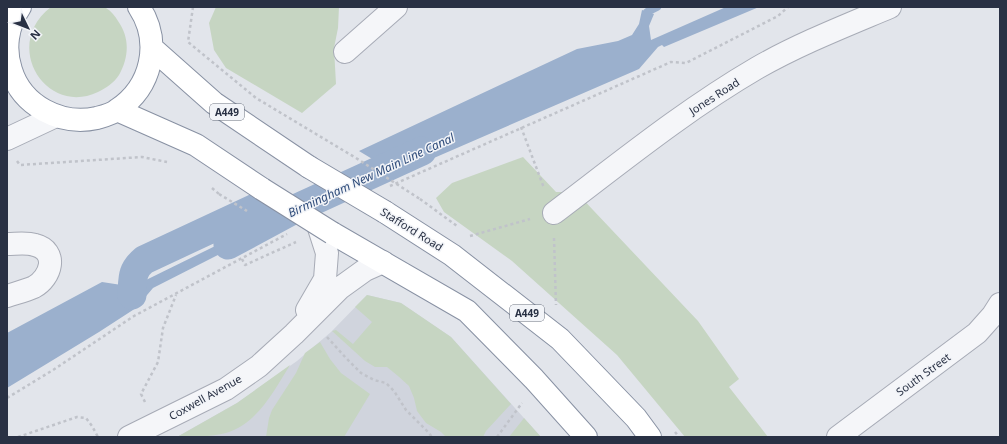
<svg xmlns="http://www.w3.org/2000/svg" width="1007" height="444" font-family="'Noto Sans',sans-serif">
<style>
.built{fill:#d0d4dd}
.green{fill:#c6d5c2}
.water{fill:#9bb0cd}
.pier{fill:#e2e5eb}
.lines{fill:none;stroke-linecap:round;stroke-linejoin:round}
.stream{stroke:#9bb0cd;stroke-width:8}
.canal{stroke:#9bb0cd;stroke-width:29}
.minor-casing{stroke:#a7abb6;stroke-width:24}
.highway-casing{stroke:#8891a3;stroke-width:24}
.path{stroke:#c0c3ca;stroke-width:2.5;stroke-dasharray:3 3;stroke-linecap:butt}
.minor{stroke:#f5f6f9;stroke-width:22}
.highway{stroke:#fff;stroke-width:22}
.highway-bridge-casing{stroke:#8891a3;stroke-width:24;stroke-linecap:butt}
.path-bridge{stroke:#c0c3ca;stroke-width:2.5;stroke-dasharray:3 3;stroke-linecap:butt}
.highway-bridge{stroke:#fff;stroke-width:22}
.labels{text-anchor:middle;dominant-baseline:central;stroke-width:3;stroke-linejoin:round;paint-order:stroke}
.shield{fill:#f2f4f8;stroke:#656c7a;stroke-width:1}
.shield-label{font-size:10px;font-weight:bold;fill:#293144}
.street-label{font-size:11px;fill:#293144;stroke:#f2f4f8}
.water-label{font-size:12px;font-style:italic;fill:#304d7b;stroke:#f2f4f8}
</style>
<rect width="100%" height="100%" fill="#e2e5eb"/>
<path class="built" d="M367,295l34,8 50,34 90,100h-364l60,-34 60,-42 34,-29z"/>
<path class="green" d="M51,7c9,0 50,-2 55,1 5,3 9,8 12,13 12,17 11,36 1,54 -5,8 -13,13 -21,17 -52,25 -97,-47 -47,-85z
M216,7h123l-1,21 -4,20 2,36 -34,29 -76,-45 -12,-18 -5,-27z
M523,157l33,35h20l122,129 41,58 -10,8 39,50h-83l-68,-82 -105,-94 -68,-49 -8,-14 16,-15z
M367,295l34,8 50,34 60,67 -25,27 -3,6h-37l-5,-5 -15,-9 -9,-12 -3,-13 -5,-12 -11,-10 -11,-9h-12l-10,-6 -33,-30 4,-1 17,14 19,-22 -17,-15z
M320,342l10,17 11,14 29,21 -26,43h-78l3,-19 3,-8 24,-37 9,-20z
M290,365c-16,26 -33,59 -64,68 -15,4 -34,4 -49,4l60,-34z
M524,418l17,19h-32z"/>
<path class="water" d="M726,7h33l-95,40 -2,-2 -4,2 -19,22 -242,105 -38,-23 218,-102 41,-8 14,-6 7,-11 3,-14 12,4 -5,12 2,14z
M260,224l9,5 -116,59 -17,20 -37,24 -92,56v-55l95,-51 26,4c0,-17 -2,-22 14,-31l4,9 -8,8 1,4 3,4h4z"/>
<path class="pier" d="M260,222l11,5v3l-10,5 -14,-8z"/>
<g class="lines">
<path class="stream" d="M645,22l2,-10 10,-5"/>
<path class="canal" d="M228,245l65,-35 129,-59
M132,295c1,-16 -1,-24 12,-35l118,-55 28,5"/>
<defs>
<path id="minor" d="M345,52l51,-45
M7,139l49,-23
M554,213c66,-50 131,-103 203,-145 42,-24 88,-42 133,-61
M7,244c9,0 19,-2 28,1 24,6 16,33 -1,42 -9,4 -18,6 -27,9
M307,310l18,-31 2,-26 -9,-28
M129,437l97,-48 33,-23 35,-32 46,-46 25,-18 18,-8
M838,437l139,-104 16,-18 7,-11"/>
<path id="highway" d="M20,7c-13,19 -16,42 -9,63 11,36 50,56 86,48 7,-2 15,-4 20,-8 35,-23 45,-68 22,-103
M152,48l62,55 95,64
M117,110l79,35 66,44
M385,212l67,43 108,84 76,79 14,19
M332,233l135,78 67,68 52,58"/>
</defs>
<use href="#minor" class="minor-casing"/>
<use href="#highway" class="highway-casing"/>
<path class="path" d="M193,7l-5,35 68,56 100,60
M521,127l23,61
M17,161l3,4 122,-8 25,5
M390,186l281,-124 15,1 92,-47 10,-9
M212,188l7,6
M420,199l37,27
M470,236l60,-17
M554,238l2,67
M242,259l3,6 51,-23
M327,337l19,21 15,15 13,7 12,3 8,8 12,19 22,22 4,5
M7,398l46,-28 81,-54 153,-82
M145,402l-4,-8 17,-32 5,-34 13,-33
M675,432l4,5
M18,437l59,-20 9,1 6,8 6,11
M497,437l25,-34"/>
<use href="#minor" class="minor"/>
<use href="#highway" class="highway"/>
<defs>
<path id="highway-bridge" d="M309,167l76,45
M262,189l70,44"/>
</defs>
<use href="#highway-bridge" class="highway-bridge-casing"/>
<path class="path-bridge" d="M356,158l64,41
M219,194l28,17"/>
<use href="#highway-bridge" class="highway-bridge"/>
</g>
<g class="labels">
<g class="shield">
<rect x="210" y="104" width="34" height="16" rx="3"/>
<rect x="510" y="305" width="34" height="16" rx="3"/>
</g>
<g class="shield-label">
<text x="227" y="112">A449</text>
<text x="527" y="313">A449</text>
</g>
<g class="street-label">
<text transform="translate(714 96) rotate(-33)">Jones Road</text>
<text transform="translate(412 229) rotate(32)">Stafford Road</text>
<text transform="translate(923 374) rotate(-36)">South Street</text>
<text transform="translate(205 397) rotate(-29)">Coxwell Avenue</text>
</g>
<g class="water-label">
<text transform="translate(371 175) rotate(-25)">Birmingham New Main Line Canal</text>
</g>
</g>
<rect width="1007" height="444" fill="none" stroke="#293144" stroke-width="16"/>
<g transform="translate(28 28) rotate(133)" stroke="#f2f4f8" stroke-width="3" paint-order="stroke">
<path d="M0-3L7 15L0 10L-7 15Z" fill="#293144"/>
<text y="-6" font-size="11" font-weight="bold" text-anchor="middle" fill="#293144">N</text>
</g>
</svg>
